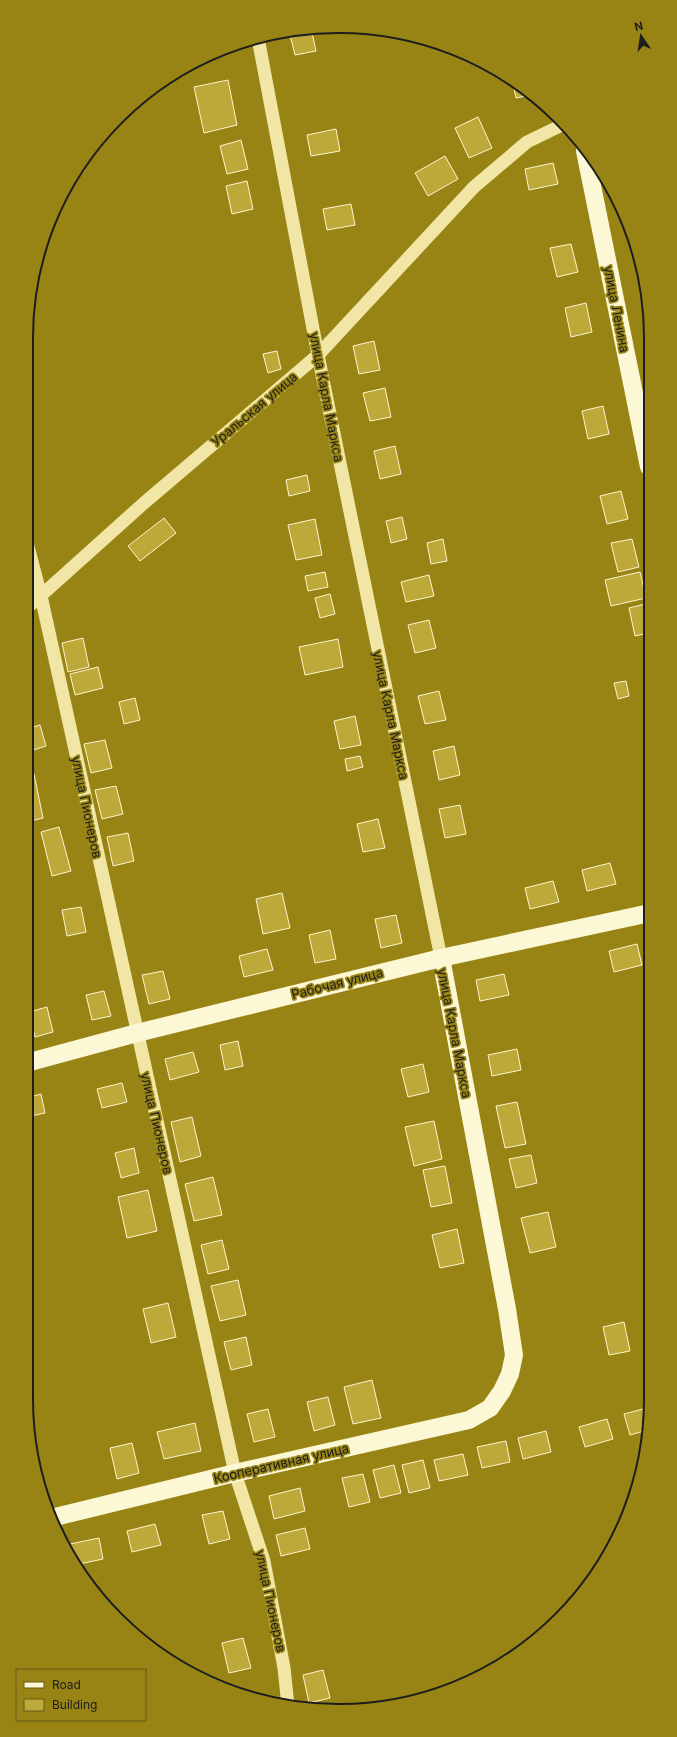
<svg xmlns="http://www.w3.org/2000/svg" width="677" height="1737" font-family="Inter,sans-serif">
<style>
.building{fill:#bda939;stroke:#fdf5ce}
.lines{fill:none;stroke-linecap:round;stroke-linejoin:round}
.street{stroke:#f2e6a6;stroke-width:13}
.secondary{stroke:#fcf7d5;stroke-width:18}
.labels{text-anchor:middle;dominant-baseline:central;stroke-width:3.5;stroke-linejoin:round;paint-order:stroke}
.street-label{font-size:13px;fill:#1d1d1d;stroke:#978415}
.rim{fill:none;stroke:#1d1d1d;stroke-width:2}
</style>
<rect width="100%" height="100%" fill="#978415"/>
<path class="building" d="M311,28l5,23 -21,4 -6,-24z
M512,79l19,16 -15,3z
M228,80l9,45 -33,8 -10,-46z
M478,117l14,31 -23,10 -14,-30z
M336,129l4,22 -29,5 -4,-21z
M241,140l7,29 -21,5 -7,-28z
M445,156l13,23 -30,17 -13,-23z
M553,163l5,21 -29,6 -4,-21z
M247,181l6,28 -21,5 -6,-28z
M351,204l4,21 -28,5 -4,-21z
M571,244l7,28 -21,5 -7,-29z
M586,303l6,29 -21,5 -6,-29z
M374,341l6,29 -21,4 -6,-28z
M277,351l4,18 -13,4 -5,-19z
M385,388l6,29 -21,4 -7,-28z
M603,406l6,28 -21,5 -6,-28z
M395,446l6,28 -21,5 -6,-28z
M307,475l3,16 -21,5 -3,-16z
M621,491l7,28 -21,5 -7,-28z
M402,517l5,22 -16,4 -5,-22z
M164,518l12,15 -36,28 -12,-15z
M315,519l7,36 -26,5 -8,-35z
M443,539l4,22 -16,3 -4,-21z
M632,539l7,28 -21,5 -7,-29z
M325,572l3,15 -20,4 -3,-15z
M640,572l6,26 -35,8 -6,-26z
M429,575l5,21 -28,6 -5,-20z
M330,594l5,20 -15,4 -5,-20z
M649,603v30l-14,3 -6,-28z
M429,620l7,28 -21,5 -7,-28z
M83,638l6,29 -21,5 -6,-29z
M338,639l5,28 -38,8 -6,-28z
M98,667l5,21 -28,7 -5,-21z
M26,676l6,8 -6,4z
M626,681l3,15 -11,3 -4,-16z
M439,691l7,29 -21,4 -7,-28z
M135,698l5,22 -16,4 -5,-22z
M355,716l6,29 -21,4 -6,-28z
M40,725l6,21 -16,5 -4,-15v-7z
M105,740l7,28 -21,5 -7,-29z
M454,746l6,29 -21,5 -6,-29z
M360,756l3,11 -16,4 -2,-12z
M34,774l9,44 -17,4v-46z
M116,786l7,28 -21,5 -7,-29z
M460,805l6,29 -21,4 -6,-29z
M378,819l7,29 -22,4 -6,-28z
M59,827l12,44 -19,5 -11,-44z
M128,833l6,28 -21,5 -6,-29z
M610,863l6,21 -29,7 -5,-21z
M553,881l6,21 -29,7 -5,-21z
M282,893l8,35 -27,6 -7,-35z
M81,907l5,25 -19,4 -5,-26z
M396,915l6,28 -21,5 -6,-29z
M330,930l6,29 -21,4 -6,-28z
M637,944l5,21 -28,7 -5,-21z
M267,949l6,21 -29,7 -5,-21z
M163,971l7,28 -21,5 -7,-29z
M504,974l5,21 -29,6 -4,-21z
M104,991l7,25 -19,4 -6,-25z
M47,1007l6,25 -18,5 -6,-25z
M238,1041l5,25 -18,4 -5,-25z
M517,1049l4,21 -29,6 -4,-21z
M193,1052l6,20 -29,8 -5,-21z
M423,1064l6,28 -21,5 -7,-28z
M122,1083l5,19 -25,6 -5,-19z
M41,1094l4,19 -19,4v-19z
M517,1102l9,42 -21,4 -9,-42z
M192,1117l9,39 -21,6 -9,-40z
M434,1121l8,38 -28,7 -9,-39z
M134,1148l5,25 -18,5 -6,-25z
M531,1155l6,28 -21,5 -7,-29z
M445,1166l7,37 -21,4 -8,-37z
M213,1177l9,38 -28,6 -9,-37z
M148,1190l9,41 -30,7 -9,-41z
M548,1212l8,35 -26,6 -9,-35z
M457,1229l7,34 -24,5 -8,-33z
M222,1240l7,29 -21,5 -7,-29z
M238,1280l8,35 -26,6 -9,-35z
M168,1303l8,34 -25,6 -8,-34z
M624,1322l6,29 -21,4 -6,-28z
M246,1337l6,28 -21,5 -7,-28z
M372,1380l9,38 -28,6 -9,-37z
M328,1397l7,28 -21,6 -7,-29z
M650,1407l-3,23 -17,5 -6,-21z
M268,1409l7,28 -21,5 -7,-28z
M607,1419l6,20 -28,8 -6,-20z
M195,1423l6,28 -37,8 -7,-27z
M546,1431l5,21 -28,7 -5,-21z
M506,1441l4,21 -28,6 -5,-21z
M132,1443l7,30 -22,6 -7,-31z
M463,1454l5,21 -29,6 -5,-21z
M423,1460l7,28 -21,5 -7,-28z
M394,1465l7,28 -21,5 -7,-28z
M363,1474l7,28 -21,5 -7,-29z
M300,1488l5,23 -31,8 -5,-23z
M223,1511l7,28 -21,5 -7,-29z
M155,1524l6,21 -29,7 -5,-21z
M305,1528l5,21 -29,7 -5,-21z
M99,1538l4,21 -28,6 -5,-21z
M243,1638l8,30 -22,5 -7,-30z
M323,1670l7,28 -21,5 -6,-28z"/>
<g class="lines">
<path class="street" d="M258,38l60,317 123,603
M26,539l15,57 194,877 29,88 20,107 4,38
M26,609l118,-106 174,-148 156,-168 53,-45 37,-18"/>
<path class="secondary" d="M585,151l64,316
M26,1063l111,-30 304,-75 209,-45
M51,1518l184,-45 234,-53 21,-12 12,-17 8,-17 4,-19 -7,-46 -66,-351"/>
</g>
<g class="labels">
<g class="street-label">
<text transform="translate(617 309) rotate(79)">улица Ленина</text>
<text transform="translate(327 397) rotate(79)">улица Карла Маркса</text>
<text transform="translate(254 409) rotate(-40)">Уральская улица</text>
<text transform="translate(391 715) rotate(78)">улица Карла Маркса</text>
<text transform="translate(87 807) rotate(78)">улица Пионеров</text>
<text transform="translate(337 983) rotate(-14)">Рабочая улица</text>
<text transform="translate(455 1033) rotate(79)">улица Карла Маркса</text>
<text transform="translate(157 1123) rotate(77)">улица Пионеров</text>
<text transform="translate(281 1463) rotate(-13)">Кооперативная улица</text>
<text transform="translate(271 1601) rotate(78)">улица Пионеров</text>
</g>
</g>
<path d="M0 0H677V1737H0ZM338 33H339A305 305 0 0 1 644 338V1399A305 305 0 0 1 339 1704H338A305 305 0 0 1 33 1399V338A305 305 0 0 1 338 33Z" fill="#978415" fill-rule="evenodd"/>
<path class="rim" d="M338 33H339A305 305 0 0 1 644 338V1399A305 305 0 0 1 339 1704H338A305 305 0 0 1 33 1399V338A305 305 0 0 1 338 33Z"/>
<rect x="16" y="1669" width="130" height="52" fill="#978415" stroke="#665b18"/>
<rect x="24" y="1682" width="20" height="6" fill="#fcf7d5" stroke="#665b18"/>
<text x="52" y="1689" font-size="12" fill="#1d1d1d">Road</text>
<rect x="24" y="1699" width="20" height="12" fill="#bda939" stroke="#665b18"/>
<text x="52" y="1709" font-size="12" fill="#1d1d1d">Building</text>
<g transform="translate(641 36) rotate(347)" stroke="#978415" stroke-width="3" paint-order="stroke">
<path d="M0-3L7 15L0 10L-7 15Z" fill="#1d1d1d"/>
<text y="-6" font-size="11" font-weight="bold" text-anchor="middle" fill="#1d1d1d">N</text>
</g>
</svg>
